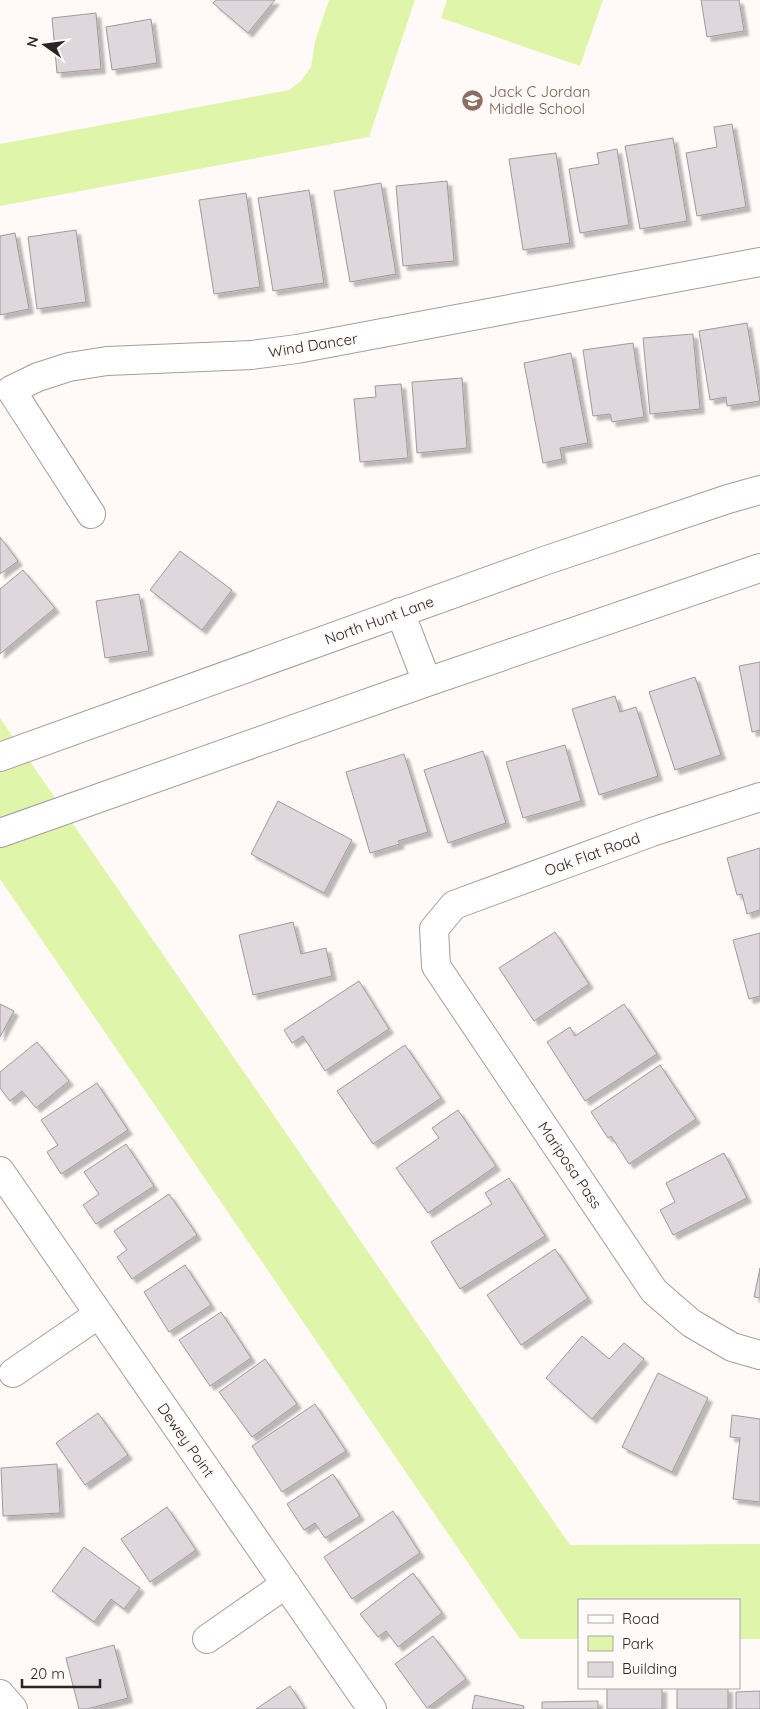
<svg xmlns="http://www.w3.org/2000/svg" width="760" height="1709" font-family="Quicksand,sans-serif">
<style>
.green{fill:#dff5aa}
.building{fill:#dfd7db;stroke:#a0999c;filter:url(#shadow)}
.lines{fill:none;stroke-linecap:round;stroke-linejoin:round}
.minor-casing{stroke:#a49d9b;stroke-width:30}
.major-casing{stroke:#a49d9b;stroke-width:30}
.minor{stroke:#fff;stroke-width:28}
.major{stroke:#fff;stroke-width:28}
.labels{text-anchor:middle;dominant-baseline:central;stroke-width:4;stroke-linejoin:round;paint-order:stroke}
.education-label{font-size:15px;fill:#785e54;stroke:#fffaf8;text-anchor:start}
.street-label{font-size:15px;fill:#282524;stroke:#fffaf8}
</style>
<defs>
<filter id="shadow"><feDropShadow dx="4.5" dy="4.5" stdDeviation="1" flood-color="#0004"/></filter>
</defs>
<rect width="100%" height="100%" fill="#fffaf8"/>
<path class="green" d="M329,0h86l-46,137 -369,69v-62l289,-54 12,-9 10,-14 4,-26z
M447,0h156l-23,66 -139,-48z
M0,718l570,827 190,-1v95h-21v-39h-160v39h-59l-520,-760z"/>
<path class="building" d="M216,0h59l-27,33 -35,-30z
M701,0h38l5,31 -37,6z
M96,13l5,56 -44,4 -5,-55z
M151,19l6,44 -45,7 -6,-43z
M732,124l14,83 -49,9 -11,-63 31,-6 -3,-20z
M673,138l14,83 -47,8 -15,-83z
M617,149l12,76 -49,8 -11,-64 30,-5 -2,-11z
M556,153l14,90 -47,7 -14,-91z
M447,181l7,80 -51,5 -7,-80z
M381,183l15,91 -46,8 -16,-91z
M309,190l15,93 -51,8 -15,-93z
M246,193l14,94 -46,7 -15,-94z
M76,230l10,72 -49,7 -9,-72z
M15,233l14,76 -29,6v-79z
M747,323l13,78 -33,5 -1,-9 -16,3 -11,-69z
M693,334l7,75 -50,5 -7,-76z
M633,343l11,74 -32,5 -2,-8 -17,2 -10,-66z
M571,353l17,90 -28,5 2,11 -19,4 -19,-100z
M462,378l5,70 -50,5 -5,-71z
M401,384l7,74 -48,4 -6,-63 22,-2 -1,-11z
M0,537l18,24 -18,13z
M180,551l52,39 -30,40 -52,-40z
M23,570l32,38 -55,46v-65z
M139,594l10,57 -44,7 -9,-57z
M760,662v68l-8,2 -13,-66z
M695,677l26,78 -46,15 -26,-78z
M615,696l5,16 16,-5 22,69 -59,19 -27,-86z
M565,745l16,56 -58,17 -17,-56z
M483,751l23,72 -58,20 -24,-73z
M404,754l24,78 -30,9 2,3 -30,9 -24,-81z
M278,801l74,39 -28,53 -73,-39z
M760,848v62l-13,4 -5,-20 -5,1 -10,-37z
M293,922l8,32 25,-6 6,28 -79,19 -14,-60z
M555,932l34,52 -55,37 -35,-53z
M760,933v63l-11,3 -16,-59z
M359,981l30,48 -64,42 -22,-35 -11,7 -8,-13z
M0,1004l14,7 -14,26z
M624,1004l33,50 -72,47 -38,-59 23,-15 5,9z
M37,1042l32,39 -33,27 -14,-17 -12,10 -10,-13v-16z
M405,1045l36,53 -68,46 -36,-53z
M660,1065l36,54 -67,45 -18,-28 -3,2 -17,-26z
M97,1083l31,47 -67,44 -14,-22 11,-7 -17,-25z
M458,1110l38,56 -68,47 -32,-45 43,-30 -7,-10z
M126,1144l28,42 -58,38 -13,-19 16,-11 -15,-22z
M724,1153l23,45 -74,37 -13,-25 15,-8 -9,-19z
M509,1178l36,58 -85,53 -29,-47 61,-38 -7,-11z
M169,1194l28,41 -65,44 -15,-22 10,-7 -13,-19z
M555,1249l33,49 -67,47 -34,-50z
M185,1265l26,40 -42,27 -25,-40z
M760,1268v30l-6,-1z
M221,1312l30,46 -41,28 -31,-46z
M582,1336l27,23 15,-16 20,16 -52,60 -46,-41z
M265,1359l32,45 -45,33 -33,-45z
M658,1373l50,25 -36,74 -50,-25z
M315,1404l31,47 -64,41 -30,-46z
M98,1413l30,42 -43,30 -29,-42z
M732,1415l28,4v83l-27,-3 7,-61 -10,-1z
M57,1464l3,49 -57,3 -2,-48z
M333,1474l27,42 -35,22 -10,-15 -11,7 -17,-26z
M167,1507l29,43 -46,32 -29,-43z
M393,1511l27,42 -68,46 -28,-42z
M84,1547l56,41 -16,21 -13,-10 -17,23 -42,-31z
M413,1573l29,40 -44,34 -12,-16 -8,6 -18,-23z
M433,1636l33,43 -39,29 -32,-44z
M114,1645l14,53 -41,11h-8l-13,-51z
M290,1686l15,23h-49z
M607,1688h55v21h-55z
M677,1688h51v21h-51z
M760,1691v18h-24v-17z
M475,1695l49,11 -1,3h-51z
M598,1701v8h-56v-7z"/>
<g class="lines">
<defs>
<path id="minor" d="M91,514l-80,-124 27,-13 31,-10 38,-6 145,-6 45,-6 463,-87
M760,797l-108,35 -198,73 -20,24 2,37 218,325 37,32 41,24 28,8
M0,1171l372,538
M13,1373l86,-59
M207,1639l79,-55"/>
<path id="major" d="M400,612l27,70
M0,757l544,-196 184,-62 32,-9
M0,833l427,-151 333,-114
M0,1694l13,15"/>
</defs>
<use href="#minor" class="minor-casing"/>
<use href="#major" class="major-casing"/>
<use href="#minor" class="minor"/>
<use href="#major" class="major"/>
</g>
<defs>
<symbol id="school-disc" viewBox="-11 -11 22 22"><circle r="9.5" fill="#8d6e63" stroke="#fffaf8"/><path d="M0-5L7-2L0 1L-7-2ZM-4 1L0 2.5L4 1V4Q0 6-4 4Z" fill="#fff"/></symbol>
</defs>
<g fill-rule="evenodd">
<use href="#school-disc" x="460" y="88" width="25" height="25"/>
</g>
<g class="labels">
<g class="education-label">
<text x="489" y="91">Jack C Jordan<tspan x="489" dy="17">Middle School</tspan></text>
</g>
<g class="street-label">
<text transform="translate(313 345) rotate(-9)">Wind Dancer</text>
<text transform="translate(379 620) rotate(-20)">North Hunt Lane</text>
<text transform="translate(592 854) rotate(-20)">Oak Flat Road</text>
<text transform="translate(570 1165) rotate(56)">Mariposa Pass</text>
<text transform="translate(186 1440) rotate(55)">Dewey Point</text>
</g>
</g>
<rect x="578" y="1599" width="162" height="90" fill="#fffaf8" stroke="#a9a5a3"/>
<rect x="588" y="1615" width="25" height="8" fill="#ffffff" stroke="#a9a5a3"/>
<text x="622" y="1624" font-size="15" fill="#282524">Road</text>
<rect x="588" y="1636" width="25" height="15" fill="#dff5aa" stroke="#a9a5a3"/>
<text x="622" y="1649" font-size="15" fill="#282524">Park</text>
<rect x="588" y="1662" width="25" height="15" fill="#dfd7db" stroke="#a9a5a3"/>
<text x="622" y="1674" font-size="15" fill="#282524">Building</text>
<g transform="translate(45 45) rotate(284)" stroke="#fffaf8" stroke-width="4" paint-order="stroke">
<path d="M0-4L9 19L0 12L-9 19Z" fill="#282524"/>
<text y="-8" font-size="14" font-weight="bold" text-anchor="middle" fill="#282524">N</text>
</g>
<path d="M22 1679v8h78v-8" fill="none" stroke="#282524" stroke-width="2.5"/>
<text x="30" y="1679" font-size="15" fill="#282524" stroke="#fffaf8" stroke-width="4" paint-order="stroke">20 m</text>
</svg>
